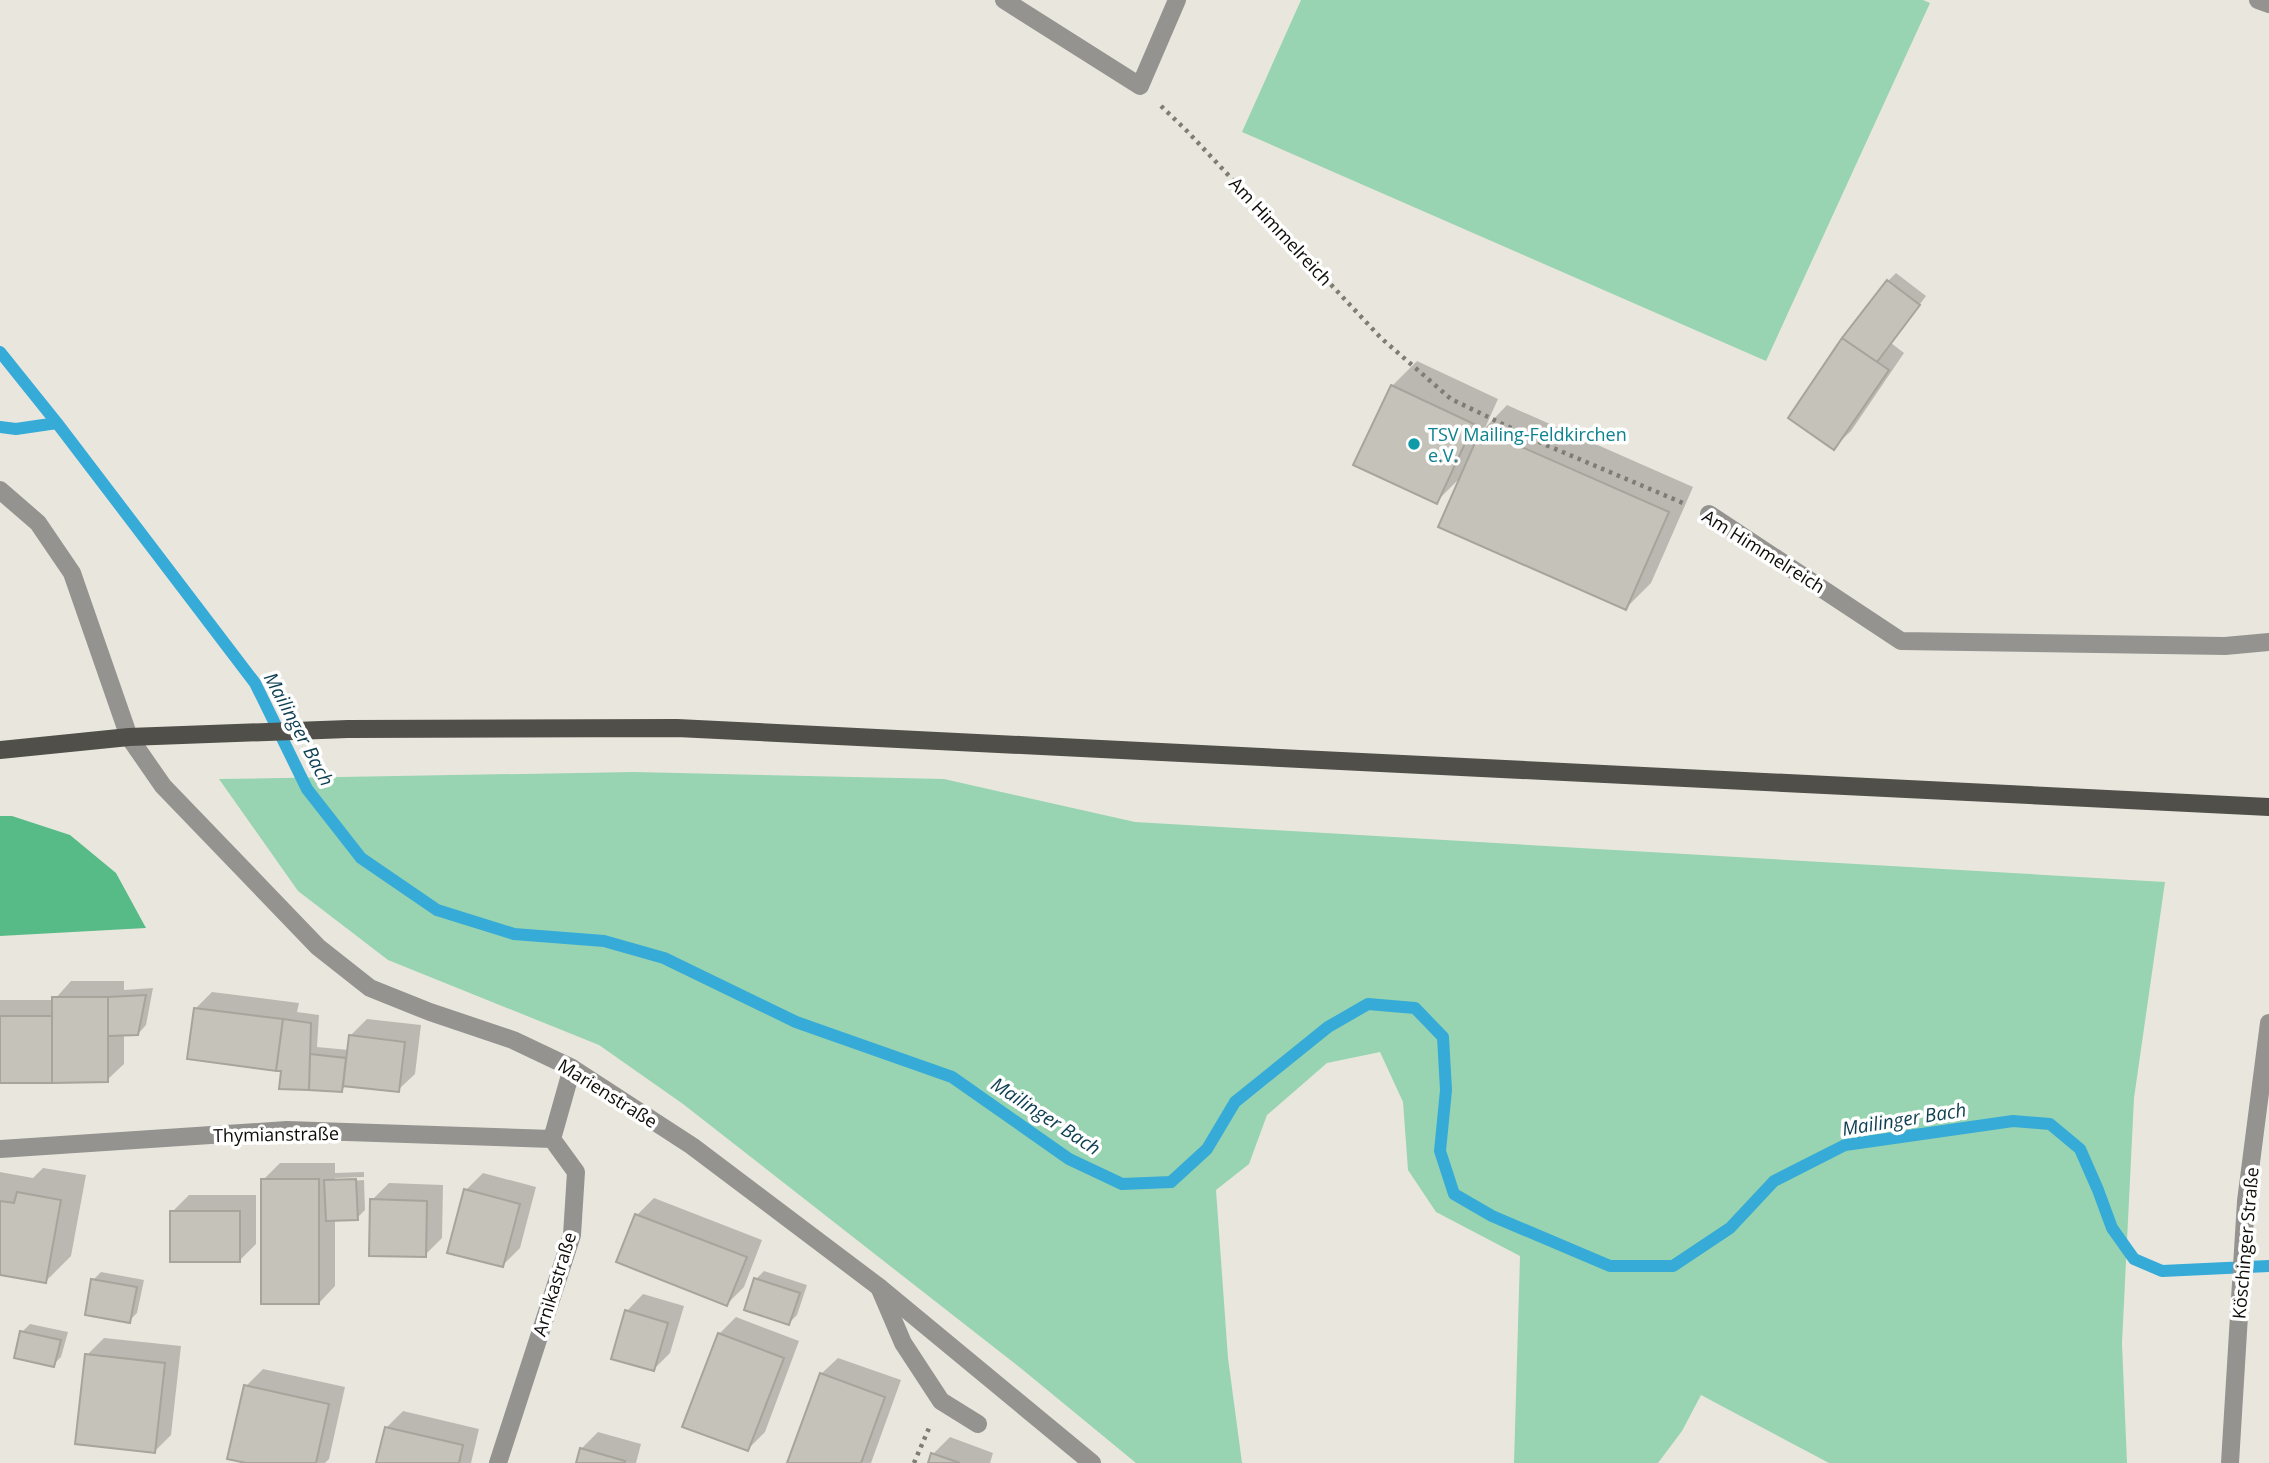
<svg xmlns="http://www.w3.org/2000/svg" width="2269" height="1463" font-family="'Open Sans',sans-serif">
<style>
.green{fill:#98d4b1}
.forest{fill:#57bb88}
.shadow{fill:#0003}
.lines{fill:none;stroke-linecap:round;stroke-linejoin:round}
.stream{stroke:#36abd8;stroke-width:12}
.building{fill:#c4c2b9;stroke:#a6a49b;stroke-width:2}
.path{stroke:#7d7c75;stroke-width:4.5;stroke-dasharray:3.5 5;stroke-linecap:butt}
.lane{stroke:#94938f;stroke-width:18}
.street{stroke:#94938f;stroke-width:18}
.primary{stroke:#514f49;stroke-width:18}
.culture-dot{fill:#0f9aa8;stroke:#fff;stroke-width:2.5}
.labels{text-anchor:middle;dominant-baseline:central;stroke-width:7;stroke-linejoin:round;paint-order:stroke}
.street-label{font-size:18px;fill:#0d0c09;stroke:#fff}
.culture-label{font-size:18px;fill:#0d838f;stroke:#fff;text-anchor:start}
.water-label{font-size:19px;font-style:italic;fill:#0c3e51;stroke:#fff}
</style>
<rect width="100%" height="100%" fill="#e9e7dd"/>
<path class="green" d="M1301,0h622l7,3 -164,358 -524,-229z
M634,772l310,7 191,43 1030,60 -31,216 -12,245 5,120h-298l-128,-68 -19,36 -24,32h-144l6,-207 -84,-44 -28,-42 -5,-68 -23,-50 -53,11 -60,52 -18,49 -33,26 12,168 14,105h-106l-113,-93 -340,-266 -84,-59 -211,-85 -90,-69 -79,-112z"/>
<path class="forest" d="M0,816h12l58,19 46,38 30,55 -146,8z"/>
<path class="shadow" d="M1896,273l30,23 -35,47 13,10 -53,78 -17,16 54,-166z
M1417,361l81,38 -13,29 22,-23 186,82 -42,96 -25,25 -165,-131 -25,25 -44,-116z
M71,981h53v9l29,-2 -7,37 -8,9h-14v30l-17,16 -107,1v-81h54z
M212,992l87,11 -2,9 22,3 -2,32 32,3 1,-14 17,-17 54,6 -6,49 -17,16 -51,-6 -6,7 -58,-22 -87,-61z
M280,1163h55v10l29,-1v5l-29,1v4l29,-2 1,30 -8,8 -22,1v67l-16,17 -56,-123z
M43,1168l43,7 -15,81 -25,25 -46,-8v-101l33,6z
M483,1173l53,14 -16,61 -17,17 -37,-75z
M389,1183l54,2 -1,53 -17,17 -53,-55z
M189,1195h67v49l-17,17 -67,-49z
M654,1198l108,42 -18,47 -17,17 -109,-43 19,-46z
M764,1271l43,14 -10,30 -8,8 -33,-44z
M101,1272l43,8 -7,33 -8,8 -36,-41z
M643,1294l41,12 -14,47 -16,16 -27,-58z
M736,1317l63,24 -34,91 -17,17 -29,-115z
M30,1324l38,8 -7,25 -8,8 -31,-33z
M104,1338l77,8 -10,89 -17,17 -67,-97z
M838,1358l63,22 -30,83h-82l32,-89z
M263,1369l82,18 -16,72 -4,4h-71l-8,-77z
M403,1411l76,18 -8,34h-93l8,-35z
M598,1432l43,12 -5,19h-59l4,-14z
M950,1437l43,16 -3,10h-61l4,-9z"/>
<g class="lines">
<path class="stream" d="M0,352l57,71
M0,427l16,2 41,-6 198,260 52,106 54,69 76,52 77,24 90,7 60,17 132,64 156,55 117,82 53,25 49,-2 36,-33 28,-47 93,-75 40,-23 47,4 28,29 3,53 -6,61 14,43 38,22 118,50h63l57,-38 44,-47 71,-36 168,-24 37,3 30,25 18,41 14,38 22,31 28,12 107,-5"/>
</g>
<path class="building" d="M1887,280l33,25 -43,57 -35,-24z
M1842,338l47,32 -55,80 -46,-32z
M1391,385l83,39 -37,80 -84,-39z
M1481,429l188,83 -43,98 -188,-83z
M146,995l-8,40 -30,1v-39z
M52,997h56v85l-56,1z
M194,1008l89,11 -7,52 -89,-12z
M0,1016h52v67h-52z
M283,1019l28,4 -2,67 -30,-1 2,-18h-5z
M349,1035l56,7 -6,50 -56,-6z
M310,1054l36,4 -4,34 -33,-2z
M261,1179h58v125h-58z
M356,1179l2,41 -32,1 -2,-41z
M464,1189l56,15 -17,63 -56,-14z
M17,1192l44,8 -15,83 -46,-8v-74l14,2z
M370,1199l57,2 -1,56 -57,-1z
M170,1211h70v51h-70z
M635,1214l112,43 -20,49 -111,-44z
M754,1278l46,15 -11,32 -45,-15z
M91,1279l46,8 -7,36 -45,-8z
M625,1310l43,13 -14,48 -43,-12z
M20,1331l41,9 -7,27 -40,-9z
M718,1333l66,25 -36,93 -66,-24z
M85,1354l80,9 -10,90 -80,-9z
M820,1373l65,24 -24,66h-74z
M244,1385l85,19 -13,59h-70l-19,-4z
M385,1427l78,18 -4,18h-83z
M580,1448l45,13v2h-49z
M931,1453l29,10h-32z"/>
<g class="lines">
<path class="path" d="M1161,106l26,25 194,207 70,61 95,46 137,58
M914,1463l15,-35"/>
<path class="lane" d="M1709,514l192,127 324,5 44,-4
M879,1287l24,56 38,58 37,23"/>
<path class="street" d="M1004,0l136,86 37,-86
M2258,0l11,4
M0,490l38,33 34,50 57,164 34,49 155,161 52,41 60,24 83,28 59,28 120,78 187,141 213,176
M0,1149l287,-19 265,9
M498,1463l74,-228 4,-63 -24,-33 20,-71
M2230,1463l16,-262 23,-178"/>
<path class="primary" d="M0,750l129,-13 219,-8 329,-1 1592,79"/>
</g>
<circle class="culture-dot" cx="1414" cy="444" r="7"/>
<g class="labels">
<g class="street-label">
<text transform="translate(1281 231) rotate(47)">Am Himmelreich</text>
<text transform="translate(1764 551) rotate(32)">Am Himmelreich</text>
<text transform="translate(608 1093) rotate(32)">Marienstraße</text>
<text transform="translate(276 1134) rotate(-1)">Thymianstraße</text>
<text transform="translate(2245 1243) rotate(-85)">Köschinger Straße</text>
<text transform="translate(554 1284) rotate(-73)">Arnikastraße</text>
</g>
<g class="culture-label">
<text x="1428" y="434">TSV Mailing-Feldkirchen<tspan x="1428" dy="21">e.V.</tspan></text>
</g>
<g class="water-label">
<text transform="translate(299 729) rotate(62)">Mailinger Bach</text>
<text transform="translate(1046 1116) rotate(33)">Mailinger Bach</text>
<text transform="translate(1904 1119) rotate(-9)">Mailinger Bach</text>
</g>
</g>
</svg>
